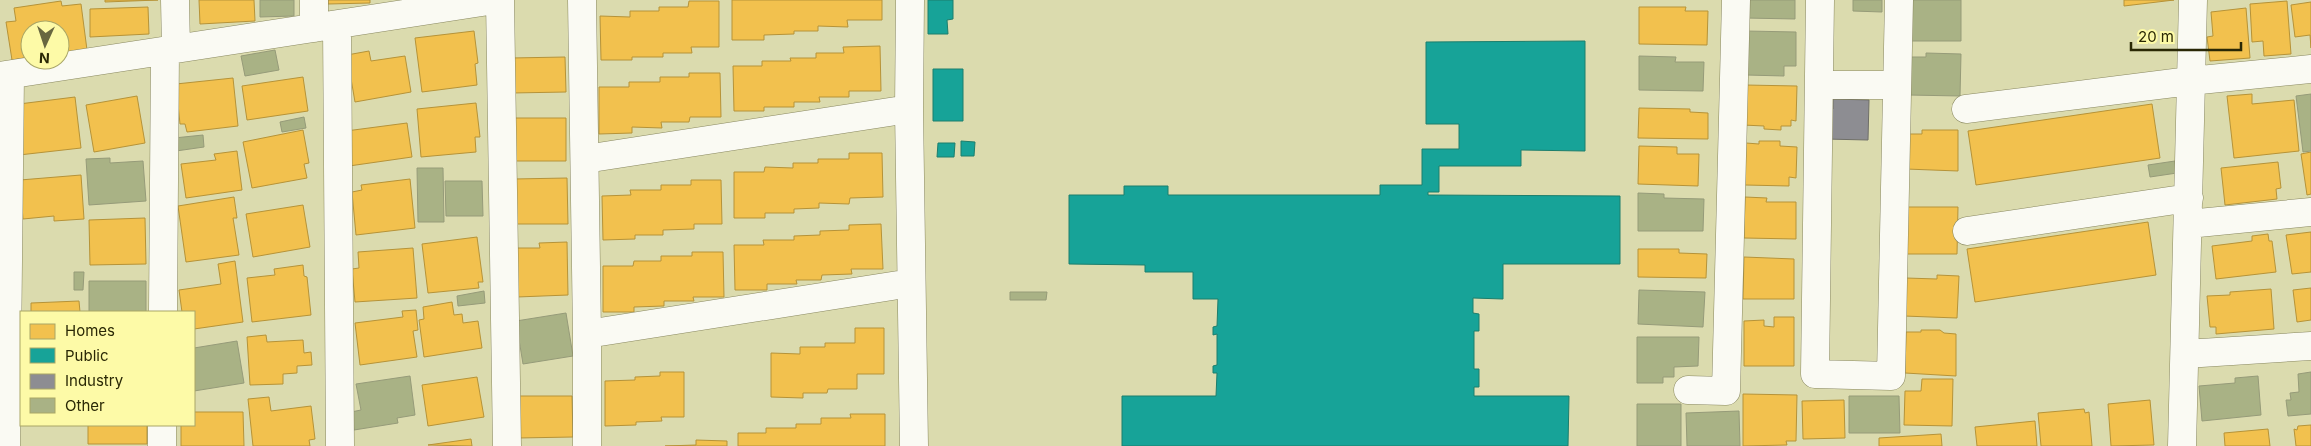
<svg xmlns="http://www.w3.org/2000/svg" width="2311" height="446" font-family="Inter,sans-serif">
<style>
.homes{fill:#f2c14e;stroke:#b69338}
.public{fill:#17a398;stroke:#1d7e6c}
.industry{fill:#8d8d92;stroke:#6f6f68}
.building{fill:#a9b285;stroke:#969b79}
.lines{fill:none;stroke-linecap:round;stroke-linejoin:round}
.minor-casing{stroke:#898860;stroke-width:29}
.minor{stroke:#fafaf3;stroke-width:28}
</style>
<rect width="100%" height="100%" fill="#dbdbae"/>
<path class="homes" d="M105,0h53l-53,2z
M199,0h55l1,21 -55,3z
M328,0h42v3l-42,1z
M732,0h150v20h-35l1,7 -30,-1v5h-24v3l-30,1v5h-32z
M2124,0h50l-50,6z
M61,1l1,5 19,-2 6,46 -27,3v-23h-30v27l-18,3 -6,-38 10,-1 -2,-13z
M689,1h30v46h-28l1,6h-29v4h-31v3h-31l-1,-44 30,1v-6h29v-4h29z
M2287,1l4,53 -27,2 -1,-15 -11,1 -2,-38z
M2311,2v46l-1,-13 -15,2 -4,-32z
M148,7l1,27 -59,3v-28z
M1639,7h47l-1,4h23l-1,34 -68,-1z
M2246,8l4,50 -40,3 -3,-24 6,-1 -2,-24z
M474,31l4,32 -3,1 2,21 -55,7 -7,-54z
M880,46l1,45h-32v6h-30l1,5h-26v5h-30v4h-30l-1,-45h29v-5h29l-1,-3h26v-5h28l-1,-6z
M369,51l2,10 34,-5 6,36 -56,10 -8,-47z
M565,57l1,35 -54,1 -1,-35z
M689,73h31l1,44h-31l-1,5h-28l1,6 -30,-1v6l-33,1v-47h30v-5h31v-5h29z
M303,77l5,34 -61,9 -5,-34z
M233,78l5,48 -51,6 -2,-8h-5l-4,-40z
M1745,85l52,1 -1,35 -5,-1v6h-10v4l-17,-1v-3l-21,-1z
M2252,94v10l42,-4 5,51 -65,7 -7,-62z
M137,96l8,47 -51,9 -8,-47z
M75,97l6,51 -62,7v-51z
M476,103l4,34h-5l1,15 -55,5 -4,-48z
M2152,104l8,54 -184,27 -8,-54z
M1639,108l51,1v3l18,1v26l-70,-1z
M513,118h53v43h-53z
M407,123l5,34 -63,9 -3,-35z
M303,130l6,33 -5,1 3,14 -55,10 -9,-46z
M1922,130h36v41l-52,-2 1,-35h15z
M1759,141h21v5l17,1 -1,31 -7,-1v9l-44,-1 1,-42 13,1z
M1639,146l38,1v7h22l-1,32 -60,-2z
M237,151l5,39 -56,8 -5,-34 35,-4 -2,-6z
M2311,152v42l-4,1 -6,-41z
M849,153h33l1,44 -33,1 -1,6 -30,-1v5l-25,1v4h-29v5h-31v-46h30l1,-5 28,1v-5h25v-4h31z
M2278,162l3,26 -5,1 1,10 -52,6 -4,-37z
M81,175l3,44 -30,2v-5l-31,3 -3,-39z
M567,178l1,46h-53l-1,-45z
M410,179l5,49 -59,7 -4,-43 10,-2 -1,-5z
M691,180h30l1,44h-28v5l-31,1v5h-28v4l-32,1 -1,-44 29,-1 -1,-5h31v-5h30z
M234,197l3,21h-4l6,37 -53,7 -8,-56z
M1745,197l22,1 -1,4h30v37l-52,-1z
M303,205l7,42 -57,10 -7,-43z
M1906,207h52l-1,47h-51z
M145,218l1,46 -56,1 -1,-45z
M2148,222l8,53 -181,27 -8,-53z
M881,224l2,45h-32l1,5 -30,1 -1,5h-25l1,4h-30v6h-32l-1,-45h30l-1,-5h31v-4l26,-1v-4l29,-1v-5z
M2311,232v40l-19,2 -6,-39z
M2268,234l1,7h3l4,31 -60,7 -4,-33 40,-5v-5z
M477,237l6,45h-5l1,6 -51,5 -6,-49z
M567,242l1,53 -51,2 -2,-49h25l-1,-5z
M413,248l4,50 -62,4 -3,-33 7,-1 -1,-16z
M1638,249h41v4l28,1 -1,24 -68,-1z
M692,252h31l1,45h-31l1,4h-30v5l-30,1v5h-31v-46h30l1,-5h27v-5h31z
M1744,257l50,2v40h-51z
M235,261l8,61 -49,7v-17h-12l-3,-22 42,-6 -3,-20z
M303,265l1,11 3,1 4,38 -59,7 -5,-44 28,-3 -1,-6z
M1937,275l22,1 -2,42 -53,-2 2,-38 31,1z
M2311,288v32l-14,2 -4,-32z
M2271,289l3,40 -58,5v-7h-6l-3,-31 23,-1v-3z
M79,301l1,11h-49v-9z
M452,302l2,13 8,-1 1,9 15,-2 4,27 -58,9 -5,-37 5,-1 -1,-12z
M416,310l2,20 -5,1 4,26 -57,8 -5,-42 48,-6 -1,-6z
M1774,317h20v49h-50v-45l20,-1v6l10,1z
M855,328h29v46h-27v15h-29l-1,4h-24v5l-32,-1v-44l29,1v-7h25v-4h30z
M1921,330h19l4,3 12,1v42l-51,-3 1,-41h15z
M266,335l1,7 36,-2 1,13 7,-1 1,13 -15,1v7l-14,1v10l-33,1 -3,-48z
M660,372h24v45h-23l1,4 -26,1v3l-31,1v-45l30,-1v-3l25,-1z
M477,377l7,40 -56,9 -6,-41z
M1922,379h31l-1,47 -48,-1 1,-34h16z
M1743,394l54,1 -1,46h-10l1,4 -44,1z
M517,396h55l1,41 -55,1z
M269,397l2,14 40,-5 4,33 -6,1 1,6h-57l-5,-47z
M1844,400l1,38 -42,1 -1,-38z
M2150,400l4,45 -43,1 -3,-42z
M2084,409l1,4 4,-1 3,34h-51l-3,-33z
M194,412h49l1,34h-63v-21h13z
M850,414h35v32h-147v-13h28v-5h30v-4h25v-6h30z
M2035,421l2,25h-60l-2,-19z
M88,425h59v19h-59z
M2311,425v21h-15l-2,-17 3,1 1,-4z
M2268,429l2,17h-45l-1,-13z
M1941,434l1,12h-63v-8z
M471,439l1,7 -44,-1z
M696,440l31,1v5h-62l31,-1z"/>
<path class="public" d="M928,0h25v19l-6,1 1,14h-20z
M1585,41v110l-64,-1v16h-82v26h-11v3l192,1v68h-117v35l-30,-1v15l6,1v17h-5v38h5v18h-5v9h95l-1,50h-446v-50h94l1,-23h-4v-7l4,-1v-31l-4,1v-8l4,-1 1,-27h-25v-27h-48v-7l-76,-1v-69h55v-9h44v9h212v-10h42v-36h37v-25h-33v-82z
M933,69h30v52h-30z
M961,141l14,1 -1,14h-13z
M938,143h17l-1,14h-17z"/>
<path class="industry" d="M1833,99l36,1 -1,40 -43,-1v-30h8z"/>
<path class="building" d="M260,0h34v16l-34,1z
M1745,0h50v19l-50,-1z
M1853,0h29v12l-29,-1z
M1909,0h52v41h-51z
M1746,31l50,1v34h-12v10l-38,-1z
M275,50l4,20 -34,6 -4,-20z
M1926,53l35,1 -1,42 -52,-1 1,-38h17z
M1639,56l37,1 -1,5h29l-1,29 -64,-1z
M2311,94v57l-8,1 -7,-56z
M304,117l2,11 -24,4 -2,-10z
M203,135l1,12 -28,4 -2,-13z
M110,158v5l33,-2 3,40 -57,4 -3,-46z
M2175,161l2,12 -27,4 -2,-12z
M417,168h26l1,54h-26z
M445,181h37l1,35h-37z
M1638,193l26,1v4l40,1 -1,32h-65z
M74,272h10l-1,18h-9z
M89,281h57v31h-57z
M1639,290l66,2 -2,35 -65,-3z
M484,291l1,12 -27,3 -1,-10z
M1010,292h37l-1,8h-36z
M566,313l7,43 -50,8 -7,-43z
M1637,337h62l-1,29 -24,1v10h-11v6h-26z
M237,341l7,42 -50,8v-43z
M2311,372v42l-23,2 -2,-16h5l-1,-7 9,-1 -1,-18z
M410,376l5,39 -18,3 1,5 -44,7 -3,-18 10,-2 -5,-26z
M2258,376l3,39 -59,6 -3,-35 36,-3v-5z
M1849,396h50l1,37h-51z
M1637,404h44v42h-44z
M1739,411l1,35h-53l-1,-33z"/>
<g class="lines">
<defs>
<path id="minor" d="M175,0l1,48
M314,0v28
M500,0l7,446
M582,0l5,334v112
M910,0l-1,109 5,337
M1820,0l-5,374 76,2 8,-376
M337,25l3,421
M0,76l495,-76
M1819,85h78
M1966,109l224,-28 121,-12
M585,159l324,-50
M2188,224l123,-12
M1967,231l222,-33
M163,312l2,-261
M587,334l324,-51
M2185,354l126,-8
M1688,390l38,1 10,-391
M6,446l4,-371
M162,446v-21
M2182,446l11,-446"/>
</defs>
<use href="#minor" class="minor-casing"/>
<use href="#minor" class="minor"/>
</g>
<rect x="20" y="311" width="175" height="115" fill="#fdfaa7" stroke="#a9a666"/>
<rect x="30" y="324" width="25" height="15" fill="#f2c14e" stroke="#a9a666"/>
<text x="65" y="336" font-size="15" fill="#2a2805">Homes</text>
<rect x="30" y="348" width="25" height="15" fill="#17a398" stroke="#a9a666"/>
<text x="65" y="361" font-size="15" fill="#2a2805">Public</text>
<rect x="30" y="374" width="25" height="15" fill="#8d8d92" stroke="#a9a666"/>
<text x="65" y="386" font-size="15" fill="#2a2805">Industry</text>
<rect x="30" y="398" width="25" height="15" fill="#a9b285" stroke="#a9a666"/>
<text x="65" y="411" font-size="15" fill="#2a2805">Other</text>
<g transform="translate(45 45) rotate(183)"><circle r="24" fill="#fdfaa7" stroke="#a9a666"/>
<path d="M0-4L9 19L0 12L-9 19Z" fill="#686740"/>
<text y="-8" font-size="14" font-weight="bold" text-anchor="middle" fill="#2a2805">N</text>
</g>
<path d="M2131 42v8h110v-8" fill="none" stroke="#2a2805" stroke-width="2.5"/>
<text x="2138" y="42" font-size="15" fill="#2a2805" stroke="#fdfaa7" stroke-width="4" paint-order="stroke">20 m</text>
</svg>
